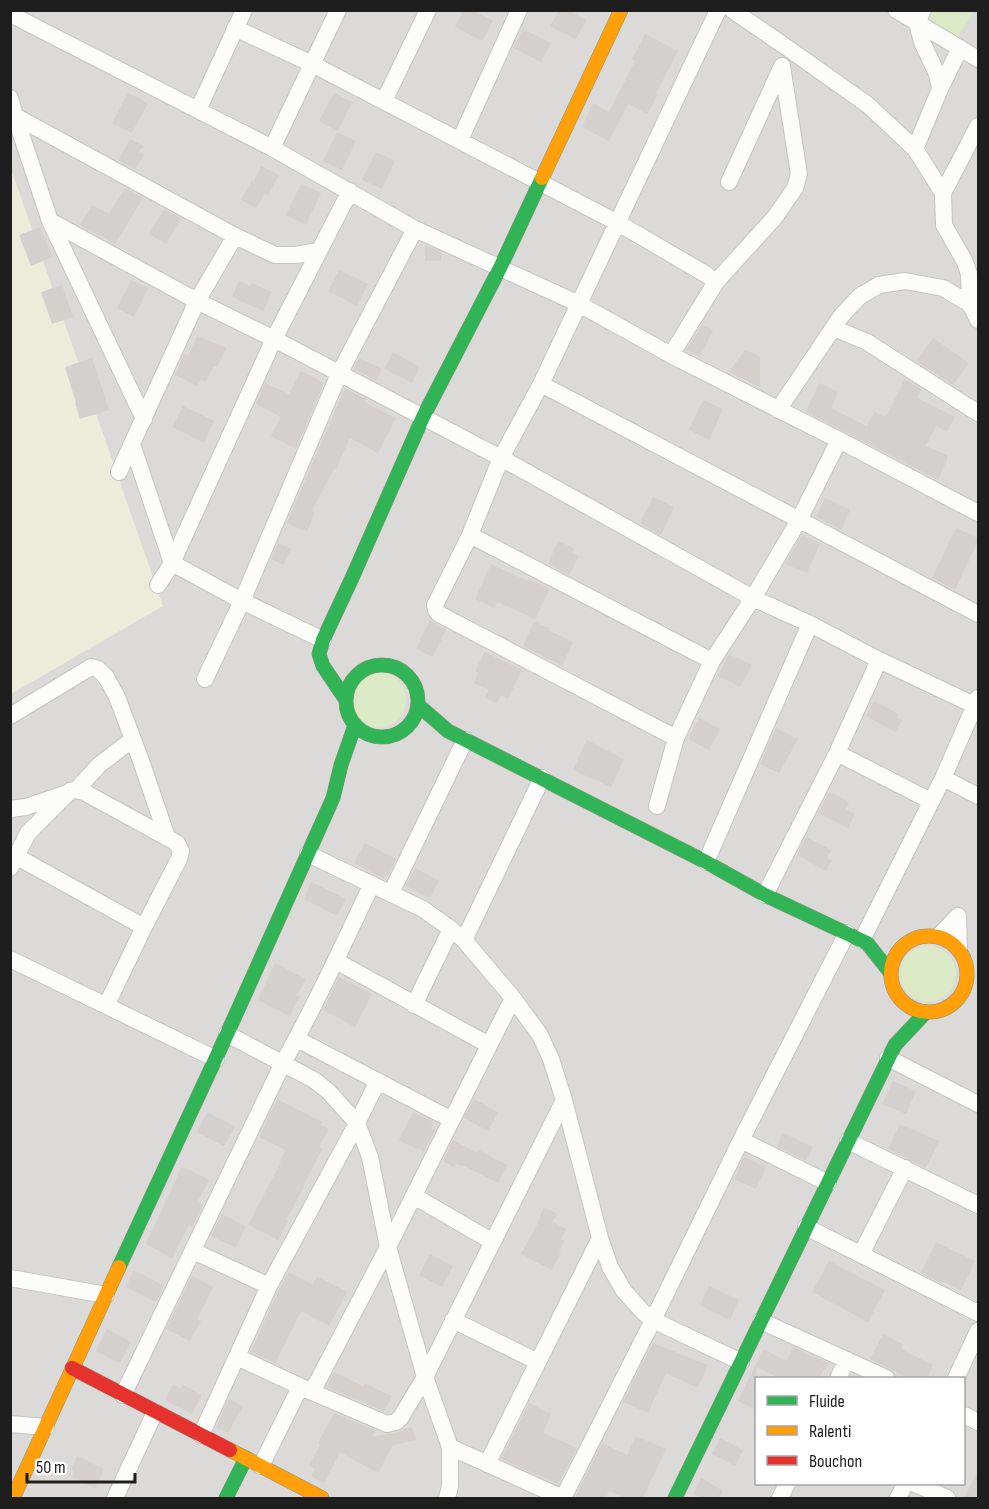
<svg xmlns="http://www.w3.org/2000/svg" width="989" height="1509" font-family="'Sofia Sans Condensed',sans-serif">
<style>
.residential{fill:#dbdad8;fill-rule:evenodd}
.farmland{fill:#edecda}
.grass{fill:#dce9c6}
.building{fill:#d3d0ce}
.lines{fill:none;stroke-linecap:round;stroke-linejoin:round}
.street-casing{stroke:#c5c4c3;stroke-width:18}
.fast-casing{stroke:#96967f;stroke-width:15}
.slow-casing{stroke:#96967f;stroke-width:15}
.jam-casing{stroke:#96967f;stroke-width:15}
.street{stroke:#fcfcfb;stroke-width:16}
.fast{stroke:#30b455;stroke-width:14}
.slow{stroke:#ff9f0a;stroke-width:14}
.jam{stroke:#e5322d;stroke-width:14}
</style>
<rect width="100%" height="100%" fill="#eceae7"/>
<path class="residential" d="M10,11h968v1487h-967zM756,1378h208v106h-208z"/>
<path class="farmland" d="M10,166l153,440 -152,88h-1z"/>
<path class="grass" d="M920,11h58v1l-4,-1 -20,32 -43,-11z
M350 700a28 28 0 1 1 56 0a28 28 0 1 1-56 0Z
M900 974a28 28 0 1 1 56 0a28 28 0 1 1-56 0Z"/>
<path class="building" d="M463,10h9l21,11 -11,20 -27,-14z
M559,10h9l18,10 -10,19 -26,-13z
M523,29l28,14 -10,19 -28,-14z
M645,34l33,17 -22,42 2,1 -11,20 -19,-10 -19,37 -27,-14 11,-24 16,9 26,-51 -3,-2z
M128,93l20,10 -16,30 -20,-10z
M334,93l18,9 -14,29 -19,-10z
M337,132l19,9 -14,29 -19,-9z
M130,139l13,7 -4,6 5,3 -9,14 -17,-9z
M376,152l19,9 -13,28 -20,-9z
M261,166l18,9 -11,21 -4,-2 -8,14 -15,-8 11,-20 2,1z
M301,184l20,9 -15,32 -20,-10z
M125,188l18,10 -28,46 -35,-19 12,-20 17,9z
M164,209l17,9 -15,26 -17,-10z
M40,227l12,30 -21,9 -12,-31z
M425,245l16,7v9h-16z
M339,270l29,14 -11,22 -29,-15z
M131,280l17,8 -14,29 -17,-9z
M239,281l11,5 2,-3 20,9 -9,19 -31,-14z
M62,285l11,32 -21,7 -11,-32z
M702,325l11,5 -13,27 -14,-7z
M197,336l29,12 -9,19 -3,-1 -8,16 -5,-2 -4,6 -22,-11 9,-21 4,2z
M933,338l36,25 -16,22 -37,-24z
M745,350l15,6v31l-31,-15z
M393,352l27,15 -8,16 -28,-14z
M92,358l17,52 -29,9 -5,-16h1l-11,-36z
M359,358l23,11 -6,11 -22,-11z
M301,371l23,12 -28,66 -25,-13 10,-19 -25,-13 9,-21 24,11z
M905,379l16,10 -4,9 38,19 -8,15 -11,-6 -10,20 21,9v5l-9,20 -132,-68 13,-29 19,9 -7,16 36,18 7,-14 12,5z
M345,388l21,11 -2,3 32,16 -18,35 -28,-15 -14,31 -2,-1 -22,43 3,1 -8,20 -20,-9z
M703,400l20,9 -14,31 -20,-10z
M183,406l31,15 -10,22 -32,-16z
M653,497l21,10 -13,28 -21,-12z
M825,498l25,12 -9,20 -25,-13z
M956,528l22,10v3l-23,49 -23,-12z
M802,535l18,8 -13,30 -22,-9z
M558,541l16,7 -2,5 7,3 -10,19 -21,-11z
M278,543l13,6 -8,16 -12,-6z
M491,564l37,17 1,-1 9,4 1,-1 11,5 -15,31 -37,-17 -4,6 -19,-9z
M430,620l16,10 -13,27 -17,-8z
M534,622l15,6 -1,2 25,12 -11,24 -39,-20z
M485,652l37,18 -14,29 -7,-4 -4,8 -12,-6 4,-7 -15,-7 4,-10 -3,-2z
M729,654l23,11 -12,22 -22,-11z
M874,701l25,13 -2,4 5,2 -7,12 -29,-16z
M699,718l21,11 -11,21 -21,-11z
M776,728l22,11 -19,34 -19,-9z
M587,740l37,19 -13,28 -38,-17z
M829,792l20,10 -3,7 9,5 -7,14 -30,-15z
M806,837l25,13 -4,8 5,2 -6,11 -29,-16z
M365,843l31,16 -8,17 -2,-1 -2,4 -30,-16z
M415,868l24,13 -9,17 -24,-12z
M311,882l35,17 -9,17 -33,-17z
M275,963l31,16 -9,16 3,1 -10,20 -32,-16z
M339,977l33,17 -17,33 -32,-17z
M893,1081l23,10 -10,23 -24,-10z
M277,1099l45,23 -2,3 9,4 -10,18 3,2 -19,37 1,1 -18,33 2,1 -10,19 -30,-15 33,-63 -1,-1 5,-11 -26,-13z
M474,1099l24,13 -10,19 -24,-13z
M207,1112l28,15 -11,19 -27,-14z
M413,1112l21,10 -3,7 4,2 -11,20 -6,-3 -1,2 -18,-10z
M900,1124l39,17 -13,27 -38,-19z
M783,1133l30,14 -7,14 -29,-15z
M453,1140l24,13 2,-3 28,15 -9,18 -36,-18 -1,1 -5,-2 -2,3 -11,-6z
M744,1157l22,10 -10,22 -22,-10z
M182,1166l27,14 -11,21 2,1 -1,1 4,2 -11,22 -3,-2 -17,33 -26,-14z
M544,1207l13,7 -4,8 13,7 -5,10 3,2 -5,11 2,1 -9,17 -31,-16 19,-35h-1z
M222,1214l24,12 -10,22 -25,-12z
M936,1242l39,19 -14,29 -19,-9 -1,2 -20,-10z
M430,1254l23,12 -11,21 -23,-12z
M829,1261l56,29 -17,32 -56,-30z
M134,1270l30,16 -8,16 -30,-15z
M289,1272l24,13 4,-9 30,16 -18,34 -28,-15 -26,52 -24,-11 27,-61z
M192,1276l21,11 -16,32 4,2 -11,20 -24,-12z
M709,1286l30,14 -9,20 -30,-15z
M107,1329l24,13 -11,21 -24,-12z
M883,1334l20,10 -2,5 32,16 -6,13h-19l-38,-19z
M653,1343l55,22 -10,23 -32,-15 -18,40 -25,-11z
M793,1347l35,16 -9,15h-40l-23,-11v43l-18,-9 25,-52 23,12z
M334,1372l29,14 1,-3 28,13 -8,15 -57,-24z
M173,1384l8,5 2,-4 19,10 -10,19 -27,-14z
M229,1399l14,7 -15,27 -12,-6z
M529,1403l22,11 -8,19 34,15 -19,36 -57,-25z
M334,1413l41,17 -3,7 26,-5 6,-3 8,-2 4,13 -23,5 -15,28 -38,-21 -16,31 -13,-7 4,-7 -6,-3 11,-21 -2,-2z
M636,1436l30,13 -23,49h-17l-17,-7 -3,7h-31l27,-55 25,12z
M720,1438l23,12 -8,16 -23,-12z
M77,1456l27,13 -9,19 -23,-11 3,-6 -4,-1z
M978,1471v27h-14z
M701,1478l22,13 -4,7h-17l-9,-4z"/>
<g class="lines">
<defs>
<path id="street" d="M732,10l57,39 79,56 47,44 28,44
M896,10l82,49
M10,14l262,134 143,81 164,75 92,51 168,85 139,73
M235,28l77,36 306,159 89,52 9,7
M940,89l20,-41
M10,98l5,18 35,105 94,198
M384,101l44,-91
M198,110l46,-100
M15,116l220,120 40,19h21l23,-4
M978,126l-35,67 1,32 21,37 4,12 1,30 8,16
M460,140l59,-130
M272,148l66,-138
M915,149l25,-60 -3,-15 -15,-32 -5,-19 6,-13
M729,182l53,-116
M50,221l147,80 77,38 227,119 252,140 57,26 69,36 95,45
M834,328l33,14 111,71
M671,355l45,-73 59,-65 20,-29 4,-14 -17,-108
M541,384l437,230
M778,410l64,-95 18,-19 19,-11 26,-4 38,7 27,16
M132,444l40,119 70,38 81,39
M119,472l78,-171 38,-65
M470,535l242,126
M158,585l14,-22 102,-224 76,-148
M205,679l37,-78 97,-227 76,-145
M10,716l81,-49 7,2 8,8 11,20 23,61 27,79
M676,738l-237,-124 -3,-4 -1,-5 35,-70 31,-77 40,-74 177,-374
M837,753l94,48
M943,778l35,18
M76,790l23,-25 34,-26
M657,806l19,-68 36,-77 41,-63 46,-78 40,-80
M10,809l16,-2 38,-13
M10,853l134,74
M308,854l115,55 28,20 13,11 49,58 27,37 11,24 13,41 36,138 10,29 14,24 19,21 10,8 88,42
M706,862l104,-238
M10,868l18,-35 42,-42 6,-1 8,2 93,51 4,8 -2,8 -35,68 -38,79
M391,893l74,-153
M765,895l72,-142 42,-93
M958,916l1,33
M939,936l19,-20
M464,940l78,-162
M862,940l81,-162 35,-80
M10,959l206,100
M336,961l153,84
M414,1005l37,-76
M227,1034l87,46 14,11 29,32 13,34 18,90 37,130 25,70v39l-3,12
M297,1039l155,81
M888,1058l90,46
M741,1140l87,43
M848,1141l130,64
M414,1196l79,46
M806,1227l172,86
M193,1251l76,35
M861,1254l44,-86
M10,1278l96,17
M453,1320l85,42
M761,1321l125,57
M237,1357l75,35 75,32 9,-2 5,-5 24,-40 139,-277
M838,1378l9,-18
M956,1378l22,-47
M312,1392l76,-145 125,-249
M123,1395l160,-332c33,-58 60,-119 89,-179
M964,1415l14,7
M10,1424l36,3
M201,1435l68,-149 88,-163 21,-42
M450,1447l113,51
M487,1464l113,-226
M261,1466l39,-79
M915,1484l32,14
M115,1498l40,-86
M563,1498l90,-178 88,-180 106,-207
M780,1498l7,-14
M898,1498l7,-14"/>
<path id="fast" d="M346 701a36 36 0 1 1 72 0a36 36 0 1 1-72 0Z
M346,700l-23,-34 -4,-12 4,-14 29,-62 71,-161 77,-149 42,-90
M418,705l30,26 258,131 59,33 102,48 23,29
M119,1267l108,-233 106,-236 8,-33 14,-40
M226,1498l20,-40
M675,1498l220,-453 31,-33"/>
<path id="slow" d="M542,178l79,-168
M891 974a38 38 0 1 1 76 0a38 38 0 1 1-76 0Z
M230,1450l92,48
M13,1498l106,-231"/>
<path id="jam" d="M72,1368l158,82"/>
</defs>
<use href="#street" class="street-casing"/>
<use href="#fast" class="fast-casing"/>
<use href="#slow" class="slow-casing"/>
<use href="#jam" class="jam-casing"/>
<use href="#street" class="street"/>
<use href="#fast" class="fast"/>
<use href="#slow" class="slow"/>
<use href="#jam" class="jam"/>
</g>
<rect width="989" height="1509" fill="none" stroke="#1e1e1e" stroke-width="24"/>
<rect x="755" y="1377" width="210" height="108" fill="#ffffff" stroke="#a5a5a5" stroke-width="1.5"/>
<rect x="767" y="1396" width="30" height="9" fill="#30b455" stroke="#a5a5a5" stroke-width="1.5"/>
<text x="809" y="1407" font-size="18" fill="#1e1e1e">Fluide</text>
<rect x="767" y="1426" width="30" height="9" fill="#ff9f0a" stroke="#a5a5a5" stroke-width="1.5"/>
<text x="809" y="1437" font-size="18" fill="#1e1e1e">Ralenti</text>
<rect x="767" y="1456" width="30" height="9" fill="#e5322d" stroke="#a5a5a5" stroke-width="1.5"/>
<text x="809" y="1467" font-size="18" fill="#1e1e1e">Bouchon</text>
<path d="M27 1473v9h108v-9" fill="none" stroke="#1e1e1e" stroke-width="3"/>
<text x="36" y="1473" font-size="18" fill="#1e1e1e" stroke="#ffffff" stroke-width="4.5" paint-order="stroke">50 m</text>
</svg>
